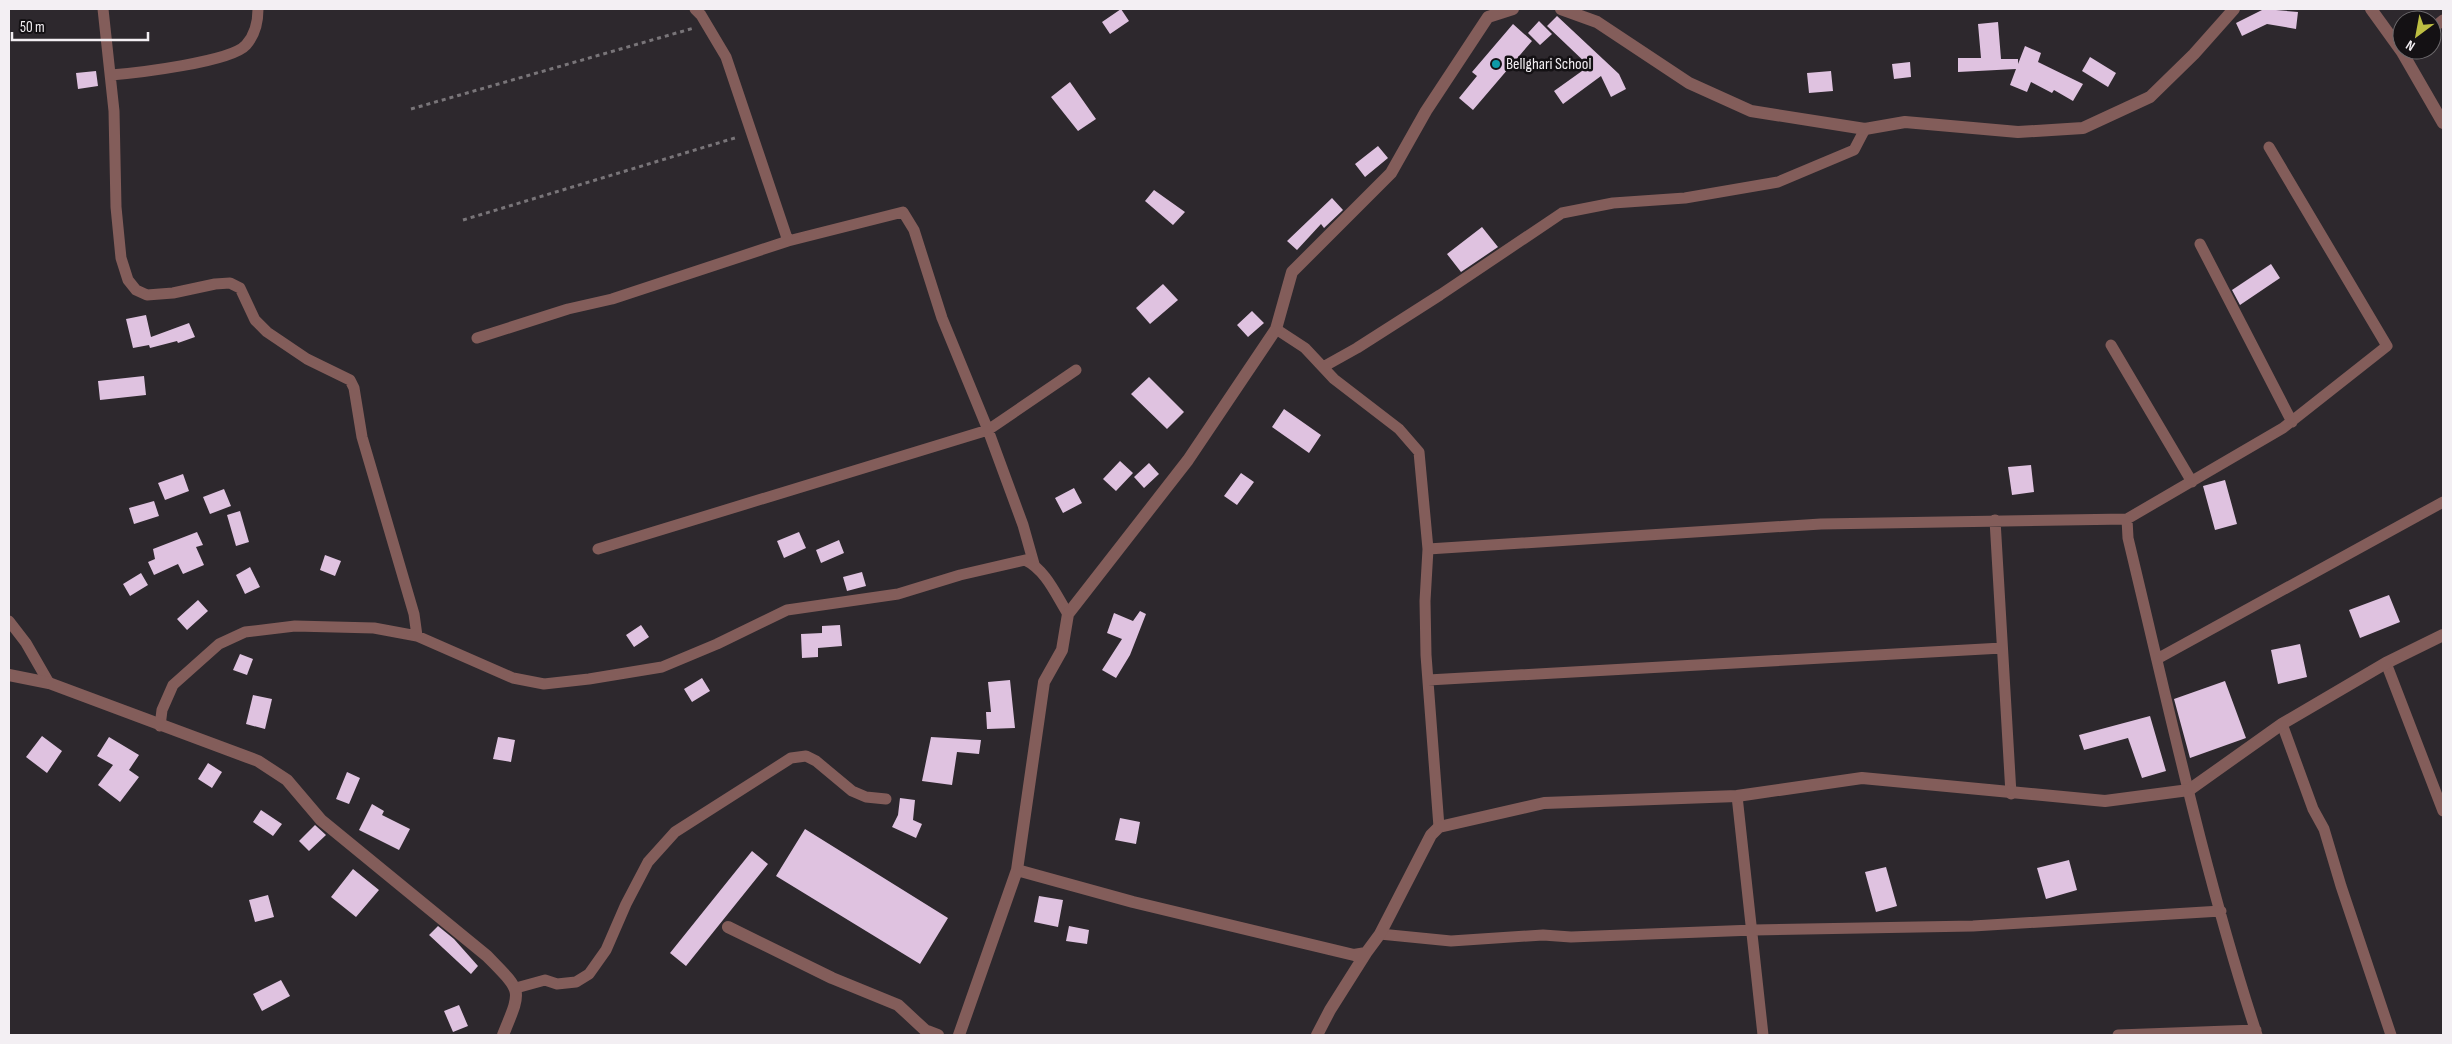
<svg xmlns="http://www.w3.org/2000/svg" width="2452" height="1044" font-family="'Sofia Sans Condensed',sans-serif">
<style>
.building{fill:#dfc2e0}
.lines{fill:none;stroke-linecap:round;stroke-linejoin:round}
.path{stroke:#797579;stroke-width:3;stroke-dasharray:4 4;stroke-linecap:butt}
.lane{stroke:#835d5a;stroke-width:11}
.street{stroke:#835d5a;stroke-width:12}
.culture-dot{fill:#0f9aa8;stroke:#141114;stroke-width:2}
.labels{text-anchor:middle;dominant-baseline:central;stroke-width:5;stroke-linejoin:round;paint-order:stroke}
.poi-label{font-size:16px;fill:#f3eff3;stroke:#141114;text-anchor:start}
</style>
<rect width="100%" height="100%" fill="#2d282d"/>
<path class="building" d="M1121,9l8,12 -19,13 -8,-12z
M2264,9l34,3 -2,17 -29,-5 -25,12 -6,-13z
M1557,16l62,58 7,15 -15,8 -10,-21 -38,28 -9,-13 35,-25 -42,-40z
M1539,21l13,13 -12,11 -12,-12z
M1998,22l3,37h17v5l7,-18 16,7 -3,9 45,22 -10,17 -19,-11 -2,3 -21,-11 -4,10 -17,-7 6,-16 -58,3v-14h23l-3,-34z
M1513,24l19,17 -59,69 -14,-12 18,-22 -5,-4z
M2090,57l26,16 -8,14 -26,-16z
M1910,62l1,15 -17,2 -2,-15z
M96,71l2,15 -20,3 -2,-16z
M1831,71l2,20 -24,2 -2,-20z
M1070,82l26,37 -18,12 -27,-34z
M1378,146l10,12 -23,19 -10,-13z
M1154,190l31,22 -12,13 -28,-24z
M1332,198l11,12 -19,18 -3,-4 -24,26 -10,-9z
M1482,227l16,20 -37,25 -14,-18z
M2271,264l9,14 -40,27 -8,-15z
M1163,284l15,16 -28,24 -14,-16z
M1252,311l12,12 -16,14 -11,-12z
M146,315l5,22 38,-14 6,14 -17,6 -1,-2 -27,7 -1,-3 -16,3 -7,-29z
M144,376l2,19 -46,5 -2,-19z
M1149,377l35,35 -17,17 -36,-35z
M1284,409l37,26 -12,18 -37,-26z
M1120,461l13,12 -17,18 -13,-12z
M1149,463l10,11 -15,14 -10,-11z
M2031,465l3,27 -22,3 -4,-28z
M1241,473l13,9 -17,23 -13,-9z
M183,474l6,17 -24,9 -7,-17z
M2225,480l12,44 -22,6 -12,-44z
M1074,488l8,15 -19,10 -8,-15z
M224,489l7,17 -21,8 -7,-17z
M154,501l5,15 -25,8 -5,-16z
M240,511l9,31 -13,4 -9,-31z
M197,532l6,13 -7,2 8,18 -21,9 -5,-10 -24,11 -6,-13 7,-3 -2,-10z
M799,532l7,16 -22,10 -7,-17z
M839,540l5,13 -23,10 -5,-13z
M325,555l16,6 -6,15 -15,-6z
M250,567l10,20 -15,7 -9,-19z
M862,572l4,14 -19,5 -4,-14z
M141,573l7,12 -18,11 -7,-12z
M2389,595l11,27 -40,16 -11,-28z
M198,600l10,11 -21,19 -10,-11z
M1140,611l6,3 -16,41 -14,23 -14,-8 20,-31 -15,-6 7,-20 19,8z
M641,625l8,12 -15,10 -8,-12z
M840,625l2,21 -24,2v9l-16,1 -1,-24 21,-1v-7z
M2300,644l7,33 -29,7 -7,-34z
M240,654l13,5 -6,16 -14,-5z
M702,678l8,13 -18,11 -8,-13z
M1010,680l5,48 -28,1 -1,-17h5l-3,-30z
M2225,681l21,57 -56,20 -16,-59z
M253,695l19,4 -7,30 -19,-5z
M2150,716l16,55 -24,7 -14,-40 -44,12 -5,-15z
M42,736l20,15 -15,22 -21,-16z
M109,737l30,18 -10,15 10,7 -19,25 -22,-17 15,-20 -16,-9z
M498,737l17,3 -4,22 -18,-3z
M931,737l50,3 -2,14 -22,-2 -5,33 -30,-4z
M208,763l14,9 -10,16 -14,-9z
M347,772l13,6 -11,26 -13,-5z
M900,798l15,2 -2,20 9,4 -6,14 -24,-11 6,-12z
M372,804l12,7 -2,4 28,14 -11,21 -40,-20z
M261,810l21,14 -9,12 -20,-14z
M1120,818l20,4 -4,22 -21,-4z
M315,825l11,10 -17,16 -10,-10z
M805,829l143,89 -28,46 -144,-88z
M752,851l16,13 -82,102 -16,-13z
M2069,860l8,30 -31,9 -9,-31z
M1886,867l11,39 -21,6 -11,-40z
M353,869l26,21 -23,27 -25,-20z
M268,895l6,22 -19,5 -6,-22z
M1039,896l24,4 -5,27 -24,-5z
M438,926l16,13 24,27 -7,8 -42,-39z
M1069,926l20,4 -2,14 -21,-3z
M281,980l9,16 -28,15 -9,-17z
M459,1005l9,21 -15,6 -9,-21z"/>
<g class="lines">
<path class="path" d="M411,109l283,-81
M463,220l275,-83"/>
<path class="lane" d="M103,9l11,102 2,96 5,51 7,22 8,10 11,5 26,-2 42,-9 15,-1 10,5 15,32 12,12 40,27 43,21 4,8 8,49 52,177 3,22
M695,9l6,6 25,42 62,184 115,-29 11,18 28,88 46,112 35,95 11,39
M2432,29l11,-9
M111,75c25,-2 120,-13 135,-30 9,-10 12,-23 12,-36
M2200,244l92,178
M1276,329l29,19 29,31 65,50 20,23 9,97 -3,52 1,54 13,172
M477,338l91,-29 44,-10 176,-58
M2111,345l81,137
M1323,367l34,-19 83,-53 122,-82 51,-10 72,-5 93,-16 76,-32 11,-21
M2127,519l1,19c40,166 76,335 129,497
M1995,520l16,274
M598,549l390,-119 88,-60
M1428,549l393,-25 306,-5 156,-91 104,-82 -118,-199
M9,621l17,22 23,40
M2157,659l286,-157
M2386,663l57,148
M1428,680l574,-32
M2282,724l31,85 11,20 17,57 50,149
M160,726l2,-16 11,-25 46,-41 26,-12 50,-6 79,2 43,8 96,42 31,6 45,-5 73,-12 55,-23 70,-34 111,-16 62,-19 65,-15c21,10 31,35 43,54
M1737,796l26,239
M1380,934l71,7 92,-6 28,2 183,-7 219,-4 248,-15
M516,988l29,-8 12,4 19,-2 13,-8 17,-24 20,-46 22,-42 27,-30 116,-74 15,-2 10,5 36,30 14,6 20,2
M2118,1035l138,-5"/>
<path class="street" d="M1561,9l36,13 92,61 62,28 114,18 40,-7 113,10 65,-4 67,-31 44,-43 40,-45
M2371,9l31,43 41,71
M9,675l40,8 209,78 29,19 34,40 166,136c36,37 35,32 16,79
M1017,870l116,32 221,53 12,-2 14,-19 51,-99 8,-8 105,-24 193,-7 125,-18 243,23 84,-11 93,-66 104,-61 57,-28
M728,927l104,51 66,27 27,25 13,5
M959,1035l58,-165 27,-188 18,-32 6,-36 120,-154 88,-131 16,-57 99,-99 35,-62 62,-94 25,-8
M1317,1035l13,-25 36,-57"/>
</g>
<circle class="culture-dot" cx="1496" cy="64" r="5"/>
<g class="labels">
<g class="poi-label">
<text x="1506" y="64">Bellghari School</text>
</g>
</g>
<rect width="2452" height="1044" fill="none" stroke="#f3eff3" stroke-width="20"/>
<g transform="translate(2417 35) rotate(212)"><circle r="24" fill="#141114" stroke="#6d6a6d"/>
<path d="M0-4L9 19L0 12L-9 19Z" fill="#bebf42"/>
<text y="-8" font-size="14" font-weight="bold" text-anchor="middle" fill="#f3eff3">N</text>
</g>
<path d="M12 32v8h136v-8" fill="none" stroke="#f3eff3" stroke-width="2.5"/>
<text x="20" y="32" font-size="15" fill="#f3eff3" stroke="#141114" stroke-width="4" paint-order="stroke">50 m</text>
</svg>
